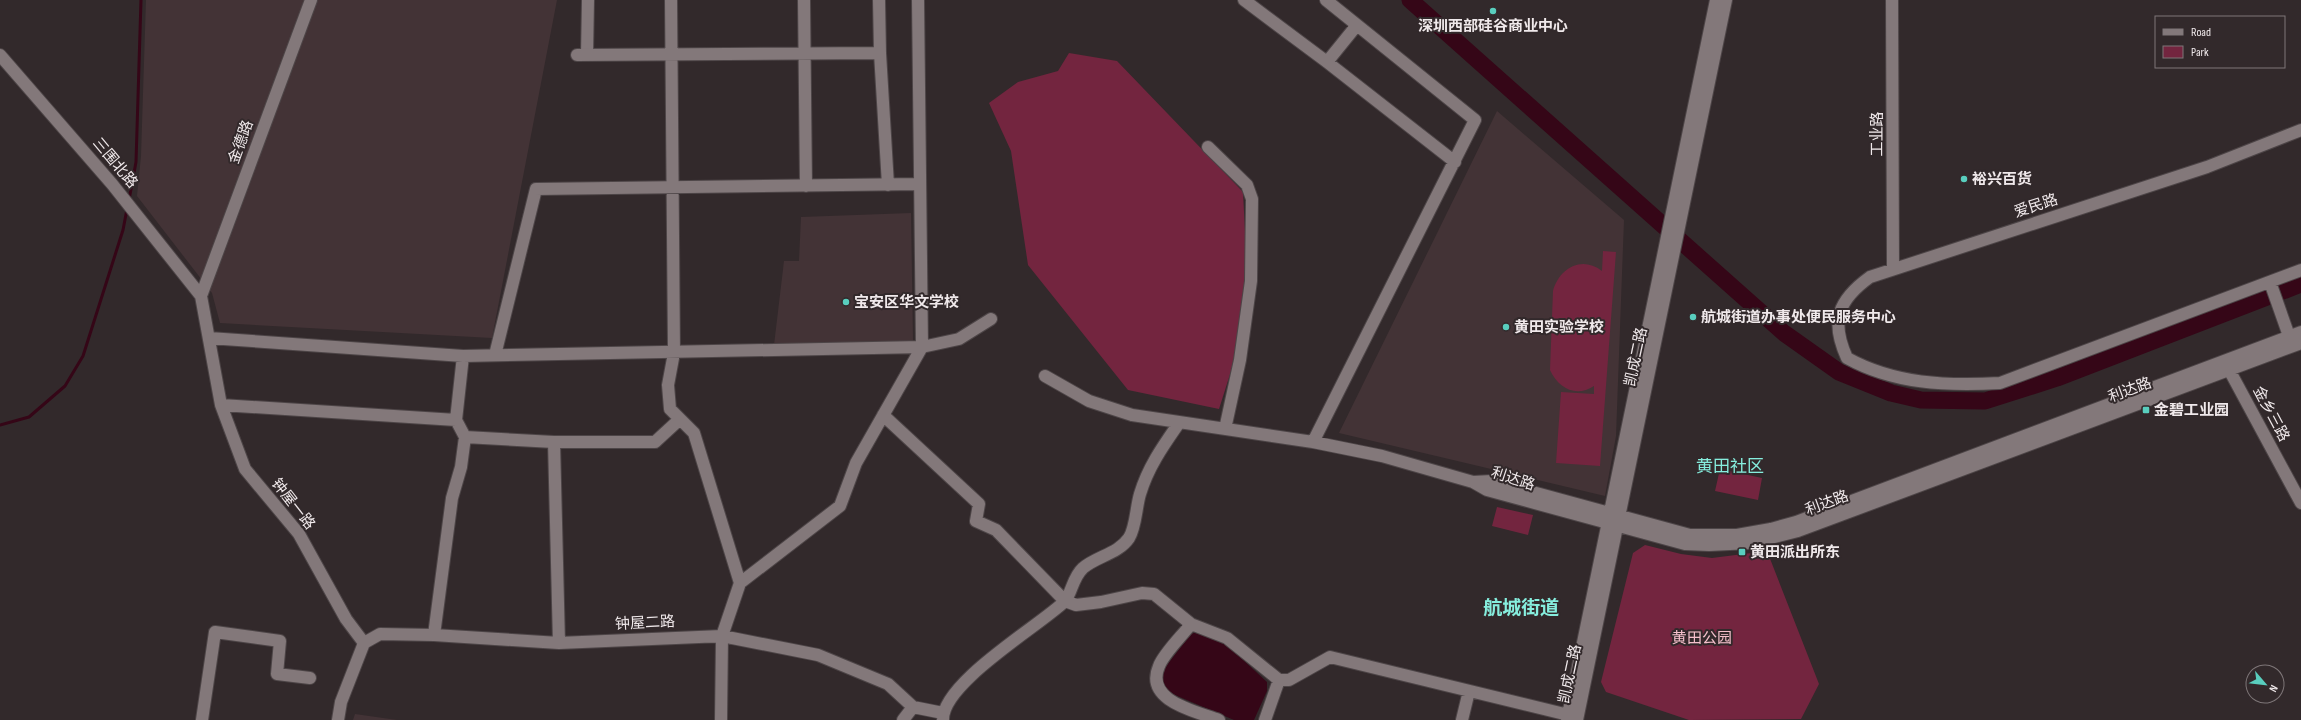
<svg xmlns="http://www.w3.org/2000/svg" width="2301" height="720" font-family="'Sofia Sans Condensed','Noto Sans SC',sans-serif">
<style>
.built{fill:#433336}
.green{fill:#73253f}
.water{fill:#350617}
.lines{fill:none;stroke-linecap:round;stroke-linejoin:round}
.stream{stroke:#350617;stroke-width:3}
.river{stroke:#350617;stroke-width:17}
.minor-casing{stroke:#4d4547;stroke-width:14}
.minor{stroke:#83787a;stroke-width:12}
.poi-dot{fill:#59cebe;stroke:#32292b;stroke-width:1.5}
.labels{text-anchor:middle;dominant-baseline:central;stroke-width:4;stroke-linejoin:round;paint-order:stroke}
.poi-label{font-size:15px;font-weight:bold;fill:#f0e9eb;stroke:#32292b;text-anchor:start}
.street-label{font-size:15px;fill:#f0e9eb;stroke:#32292b}
.park-label{font-size:15px;fill:#f5c0cc;stroke:#32292b}
.quarter-label{font-size:17px;fill:#86eede;stroke:#32292b}
.district-label{font-size:19px;font-weight:bold;fill:#86eede;stroke:#32292b}
</style>
<rect width="100%" height="100%" fill="#32292b"/>
<path class="built" d="M146,0h411l-65,338 -272,-15 -8,-30 -75,-97 4,-40z
M1497,111l127,109 -8,216 -11,60 -266,-63z
M911,213l2,128 -139,4 10,-84h15l2,-44z
M355,714l42,6h-44z"/>
<path class="green" d="M1069,53l48,8 126,131 4,79 -9,78 -19,60 -91,-19 -100,-125 -17,-114 -22,-48 29,-21 40,-11z
M1603,251l13,1 -16,214 -44,-3 5,-71 33,2v-8c-18,12 -36,2 -44,-16l3,-79c6,-22 28,-36 49,-20z
M1720,469l42,9 -4,22 -43,-9z
M1497,507l36,8 -5,20 -36,-9z
M1645,545l36,9 31,4 55,-7 52,133 -18,35 -112,1 -83,-28 -5,-10 32,-129z"/>
<path class="water" d="M1197,632l30,13 40,37v9l-13,29h-20l-59,-25 -8,-5 -6,-11 2,-9 28,-36z"/>
<g class="lines">
<path class="stream" d="M129,200l7,-38 5,-162
M0,425l29,-8 36,-31 18,-30 40,-126 4,-21"/>
<path class="river" d="M1410,0l374,333 55,39 52,21 30,7 64,1 72,-23 244,-94"/>
<defs>
<path id="minor" d="M671,0l3,353 -6,32 2,24 24,24 46,150
M804,0l2,186
M879,0l1,53 8,132
M1244,0l83,62 128,100
M1892,0l1,268
M0,55l112,129 89,112 20,109 24,64 54,65 47,85 18,24
M577,55l303,-2
M587,55l1,-55
M1327,62l30,-37
M2301,130l-94,37 -337,110c-32,23 -40,44 -23,81 47,26 99,28 153,25l301,-113
M1208,147l39,38 5,14 -1,82 -11,79 -15,69
M2270,282l19,54
M201,296l110,-296
M209,338l254,18 459,-9 37,-8 32,-20
M495,355l41,-166 384,-5
M2226,364l75,139
M1045,376l44,25 43,14 181,27 69,14 91,26 19,-1 198,54h47l34,-6 25,-7 505,-190
M221,405l235,15
M883,415l96,89 -3,17 20,9 69,71 11,4 25,-3 41,-9 12,1 37,30 36,14 52,42h10l41,-23 247,60
M465,437l89,5h101l25,-23
M554,442l5,201
M1313,442l162,-322 -149,-120
M1473,482l14,8 198,54 24,1 41,-2 48,-12 503,-188
M1191,624c-9,12 -27,29 -32,42 -15,35 36,45 60,54
M434,635l18,-137 9,-31 4,-30 -9,-17 7,-64
M364,643l16,-9 54,1 125,8 163,-7 96,19 70,29 25,23
M913,707l30,6
M202,720l13,-88 65,9 -3,33 33,4
M338,720l3,-18 23,-59
M721,720l1,-84 18,-53 100,-77 16,-43 66,-116 -4,-347
M903,720l10,-13
M943,720c-1,-37 96,-94 121,-118 8,-8 8,-24 19,-34 14,-12 35,-14 46,-30 7,-11 7,-31 11,-44 8,-27 23,-48 39,-71
M1265,720l14,-40
M1462,720l7,-29
M1567,720l149,-720
M1577,720l149,-720"/>
</defs>
<use href="#minor" class="minor-casing"/>
<use href="#minor" class="minor"/>
</g>
<g class="poi-dot">
<circle cx="1493" cy="11" r="4"/>
<circle cx="1964" cy="179" r="4"/>
<circle cx="846" cy="302" r="4"/>
<circle cx="1693" cy="317" r="4"/>
<circle cx="1506" cy="327" r="4"/>
<rect x="2142" y="406" width="8" height="8" rx="2"/>
<rect x="1738" y="548" width="8" height="8" rx="2"/>
</g>
<g class="labels">
<g class="poi-label">
<text x="1493" y="26" text-anchor="middle">深圳西部硅谷商业中心</text>
<text x="1972" y="179">裕兴百货</text>
<text x="854" y="302">宝安区华文学校</text>
<text x="1701" y="317">航城街道办事处便民服务中心</text>
<text x="1514" y="327">黄田实验学校</text>
<text x="2154" y="410">金碧工业园</text>
<text x="1750" y="552">黄田派出所东</text>
</g>
<g class="street-label">
<text transform="translate(1877 134) rotate(-90)">工业路</text>
<text transform="translate(241 142) rotate(-70)">金德路</text>
<text transform="translate(115 163) rotate(50)">三围北路</text>
<text transform="translate(2036 206) rotate(-18)">爱民路</text>
<text transform="translate(1636 357) rotate(-78)">凯成二路</text>
<text transform="translate(2130 390) rotate(-20)">利达路</text>
<text transform="translate(2271 414) rotate(62)">金乡三路</text>
<text transform="translate(1513 479) rotate(18)">利达路</text>
<text transform="translate(1827 503) rotate(-20)">利达路</text>
<text transform="translate(293 504) rotate(52)">钟屋一路</text>
<text transform="translate(645 623) rotate(-3)">钟屋二路</text>
<text transform="translate(1570 674) rotate(-78)">凯成二路</text>
</g>
<g class="park-label">
<text x="1702" y="638">黄田公园</text>
</g>
<g class="quarter-label">
<text x="1730" y="467">黄田社区</text>
</g>
<g class="district-label">
<text x="1521" y="608">航城街道</text>
</g>
</g>
<rect x="2155" y="16" width="130" height="52" fill="#32292b" stroke="#7e7678"/>
<rect x="2163" y="29" width="20" height="6" fill="#83787a" stroke="#7e7678"/>
<text x="2191" y="36" font-size="12" fill="#f0e9eb">Road</text>
<rect x="2163" y="46" width="20" height="12" fill="#73253f" stroke="#7e7678"/>
<text x="2191" y="56" font-size="12" fill="#f0e9eb">Park</text>
<g transform="translate(2265 684) rotate(118)"><circle r="19" fill="#32292b" stroke="#7e7678"/>
<path d="M0-3L7 15L0 10L-7 15Z" fill="#59cebe"/>
<text y="-6" font-size="11" font-weight="bold" text-anchor="middle" fill="#f0e9eb">N</text>
</g>
</svg>
